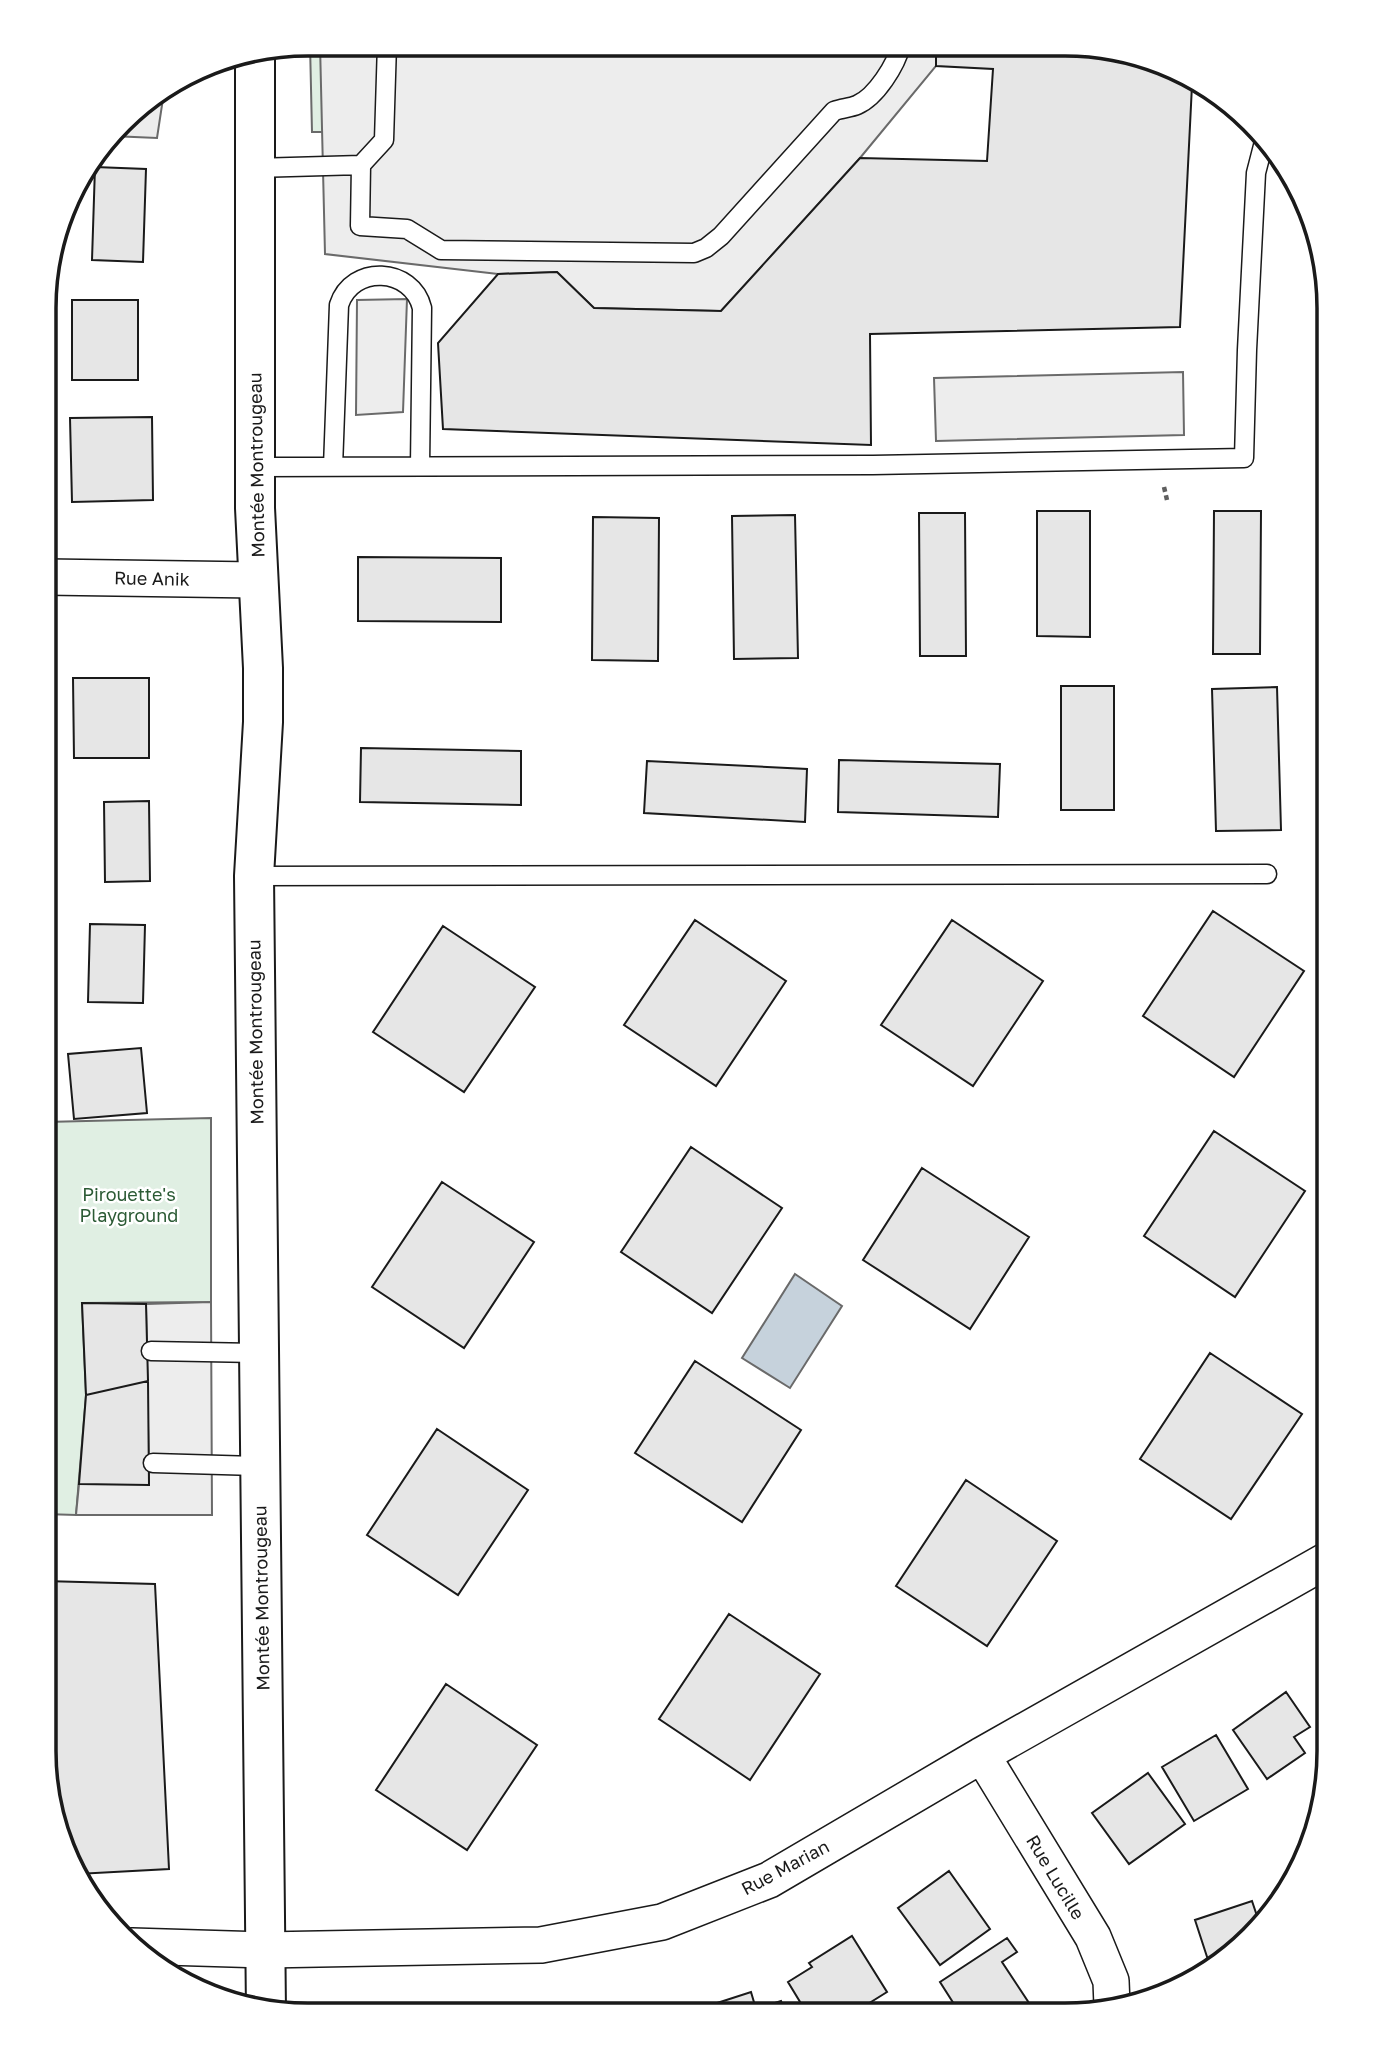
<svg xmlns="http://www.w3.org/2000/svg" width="1373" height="2059" font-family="'Golos Text',sans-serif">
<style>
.green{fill:#e0efe3;stroke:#6a6a6a;stroke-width:2}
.parking{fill:#ededed;stroke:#6a6a6a;stroke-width:2}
.water{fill:#c6d2dc;stroke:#6a6a6a;stroke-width:2}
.building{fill:#e6e6e6;stroke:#1a1a1a;stroke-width:2}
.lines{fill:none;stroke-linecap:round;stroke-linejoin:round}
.lane-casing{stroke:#1a1a1a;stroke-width:21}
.street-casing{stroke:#1a1a1a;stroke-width:38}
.secondary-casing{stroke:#1a1a1a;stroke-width:42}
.path{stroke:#5f5f5f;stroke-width:4.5;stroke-dasharray:5 3.5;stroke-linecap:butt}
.lane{stroke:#fff;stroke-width:18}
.street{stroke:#fff;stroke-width:35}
.secondary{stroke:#fff;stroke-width:38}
.labels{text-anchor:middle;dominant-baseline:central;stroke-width:5;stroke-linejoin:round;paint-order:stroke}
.street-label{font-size:18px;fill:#1a1a1a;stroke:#fff}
.park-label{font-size:18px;fill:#2b5a34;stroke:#fff}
.rim{fill:none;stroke:#1a1a1a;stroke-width:3.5}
</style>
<rect width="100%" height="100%" fill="#fff"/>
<path class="green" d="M310,44h17l2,88h-17z
M211,1118v184l-129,1 4,92 -10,120 -32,-1 1,-392z"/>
<path class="parking" d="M320,44l616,2v20l-76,92 -139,153 -127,-3 -37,-36 -59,2 -173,-20z
M164,92l-7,46 -45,-2 22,-27z
M407,299l-4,113 -47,3 1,-115z
M1183,372l1,63 -248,6 -2,-63z
M211,1302l1,213h-136l3,-31h70l-3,-180z"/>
<path class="water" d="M795,1274l47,32 -52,82 -48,-30z"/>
<path class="building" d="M936,46h164l66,18 37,21h-11l-12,242 -310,7 1,111 -428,-16 -5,-86 60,-69 59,-2 37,36 127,3 139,-153 127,3 6,-92 -57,-3z
M95,167l51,2 -3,93 -51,-2z
M72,300h66v80h-66z
M152,417l1,83 -81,2 -2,-84z
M1037,511h53v126l-53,-1z
M1214,511h47l-1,143h-47z
M919,513h46l1,143h-46z
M795,515l3,143 -64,1 -2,-143z
M593,517l66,1 -1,143 -66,-1z
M358,557l143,1v64l-143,-1z
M73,678h76v80h-75z
M1061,686h53v124h-53z
M1277,687l4,143 -65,1 -4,-142z
M361,748l160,3v54l-161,-3z
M839,760l161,4 -2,53 -160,-5z
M647,761l160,8 -2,53 -161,-9z
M149,801l1,80 -45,1 -1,-80z
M1213,911l91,60 -70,106 -91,-61z
M695,920l91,61 -70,105 -92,-61z
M952,920l91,61 -70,105 -92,-61z
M90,924l55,1 -2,78 -55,-1z
M443,926l92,61 -71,105 -91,-60z
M141,1048l6,65 -73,6 -6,-65z
M1214,1131l91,60 -70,106 -91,-61z
M691,1147l91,61 -70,105 -91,-61z
M922,1168l107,69 -59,92 -107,-69z
M442,1182l92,60 -70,106 -92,-61z
M82,1303l64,1 2,77 -62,14z
M1210,1353l92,61 -71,105 -91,-60z
M695,1361l106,69 -59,92 -107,-69z
M148,1381l1,104 -70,-1 7,-89z
M437,1429l91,61 -70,105 -91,-60z
M966,1480l91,61 -70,105 -91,-60z
M44,1581l111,3 14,285 -92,5 -13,-22 -20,-101z
M729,1614l91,60 -70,106 -91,-61z
M446,1684l91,61 -70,105 -91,-60z
M1286,1692l24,35 -16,10 11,16 -38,26 -34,-49z
M1216,1735l32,54 -54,32 -32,-54z
M1148,1773l37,51 -56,40 -37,-51z
M949,1871l41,58 -50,36 -42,-57z
M1252,1901l8,24 -34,35 -15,9 -16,-49z
M852,1936l35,56 -37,23h-42l-20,-33 24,-15 -3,-4z
M1007,1938l10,14 -15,10 29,44 -14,9h-56l-21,-33z
M751,1992l5,17 25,-8 5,13h-75l-3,-8z"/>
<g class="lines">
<defs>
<path id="lane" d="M361,165l23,-25 3,-96
M255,168l106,-3 -1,61 47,3 34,21 253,3 12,-5 15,-12 113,-125c8,-3 16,-3 23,-6 19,-8 39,-40 44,-60
M255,467l618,-2 371,-7 3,-108 9,-177 9,-35
M333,467l6,-162c13,-41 73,-38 83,3l-2,158
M254,876l1013,-2
M151,1351l107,2
M153,1463l106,3"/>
<path id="street" d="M46,577l212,3
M982,1755l111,182 18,44 1,25
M132,1946l133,4 276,-5 121,-23 107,-42 213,-125 347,-196"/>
<path id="secondary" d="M255,53v455l8,160v54l-9,154 12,1135"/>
</defs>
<use href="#lane" class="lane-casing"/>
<use href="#street" class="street-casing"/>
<use href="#secondary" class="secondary-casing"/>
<path class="path" d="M1164,487l3,13"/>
<use href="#lane" class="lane"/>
<use href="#street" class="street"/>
<use href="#secondary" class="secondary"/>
</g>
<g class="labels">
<g class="street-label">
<text transform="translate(256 465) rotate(-91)">Montée Montrougeau</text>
<text transform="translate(152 578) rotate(1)">Rue Anik</text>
<text transform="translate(255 1032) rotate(-91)">Montée Montrougeau</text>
<text transform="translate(261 1598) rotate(-91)">Montée Montrougeau</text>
<text transform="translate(785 1867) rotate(-28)">Rue Marian</text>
<text transform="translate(1056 1877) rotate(59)">Rue Lucille</text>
</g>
<g class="park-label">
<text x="129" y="1194">Pirouette's<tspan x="129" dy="21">Playground</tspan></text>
</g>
</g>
<path d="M0 0H1373V2059H0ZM308 56H1065A252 252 0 0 1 1317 308V1751A252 252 0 0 1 1065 2003H308A252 252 0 0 1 56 1751V308A252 252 0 0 1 308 56Z" fill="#fff" fill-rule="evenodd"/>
<path class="rim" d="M308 56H1065A252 252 0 0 1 1317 308V1751A252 252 0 0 1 1065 2003H308A252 252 0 0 1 56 1751V308A252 252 0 0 1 308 56Z"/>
</svg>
